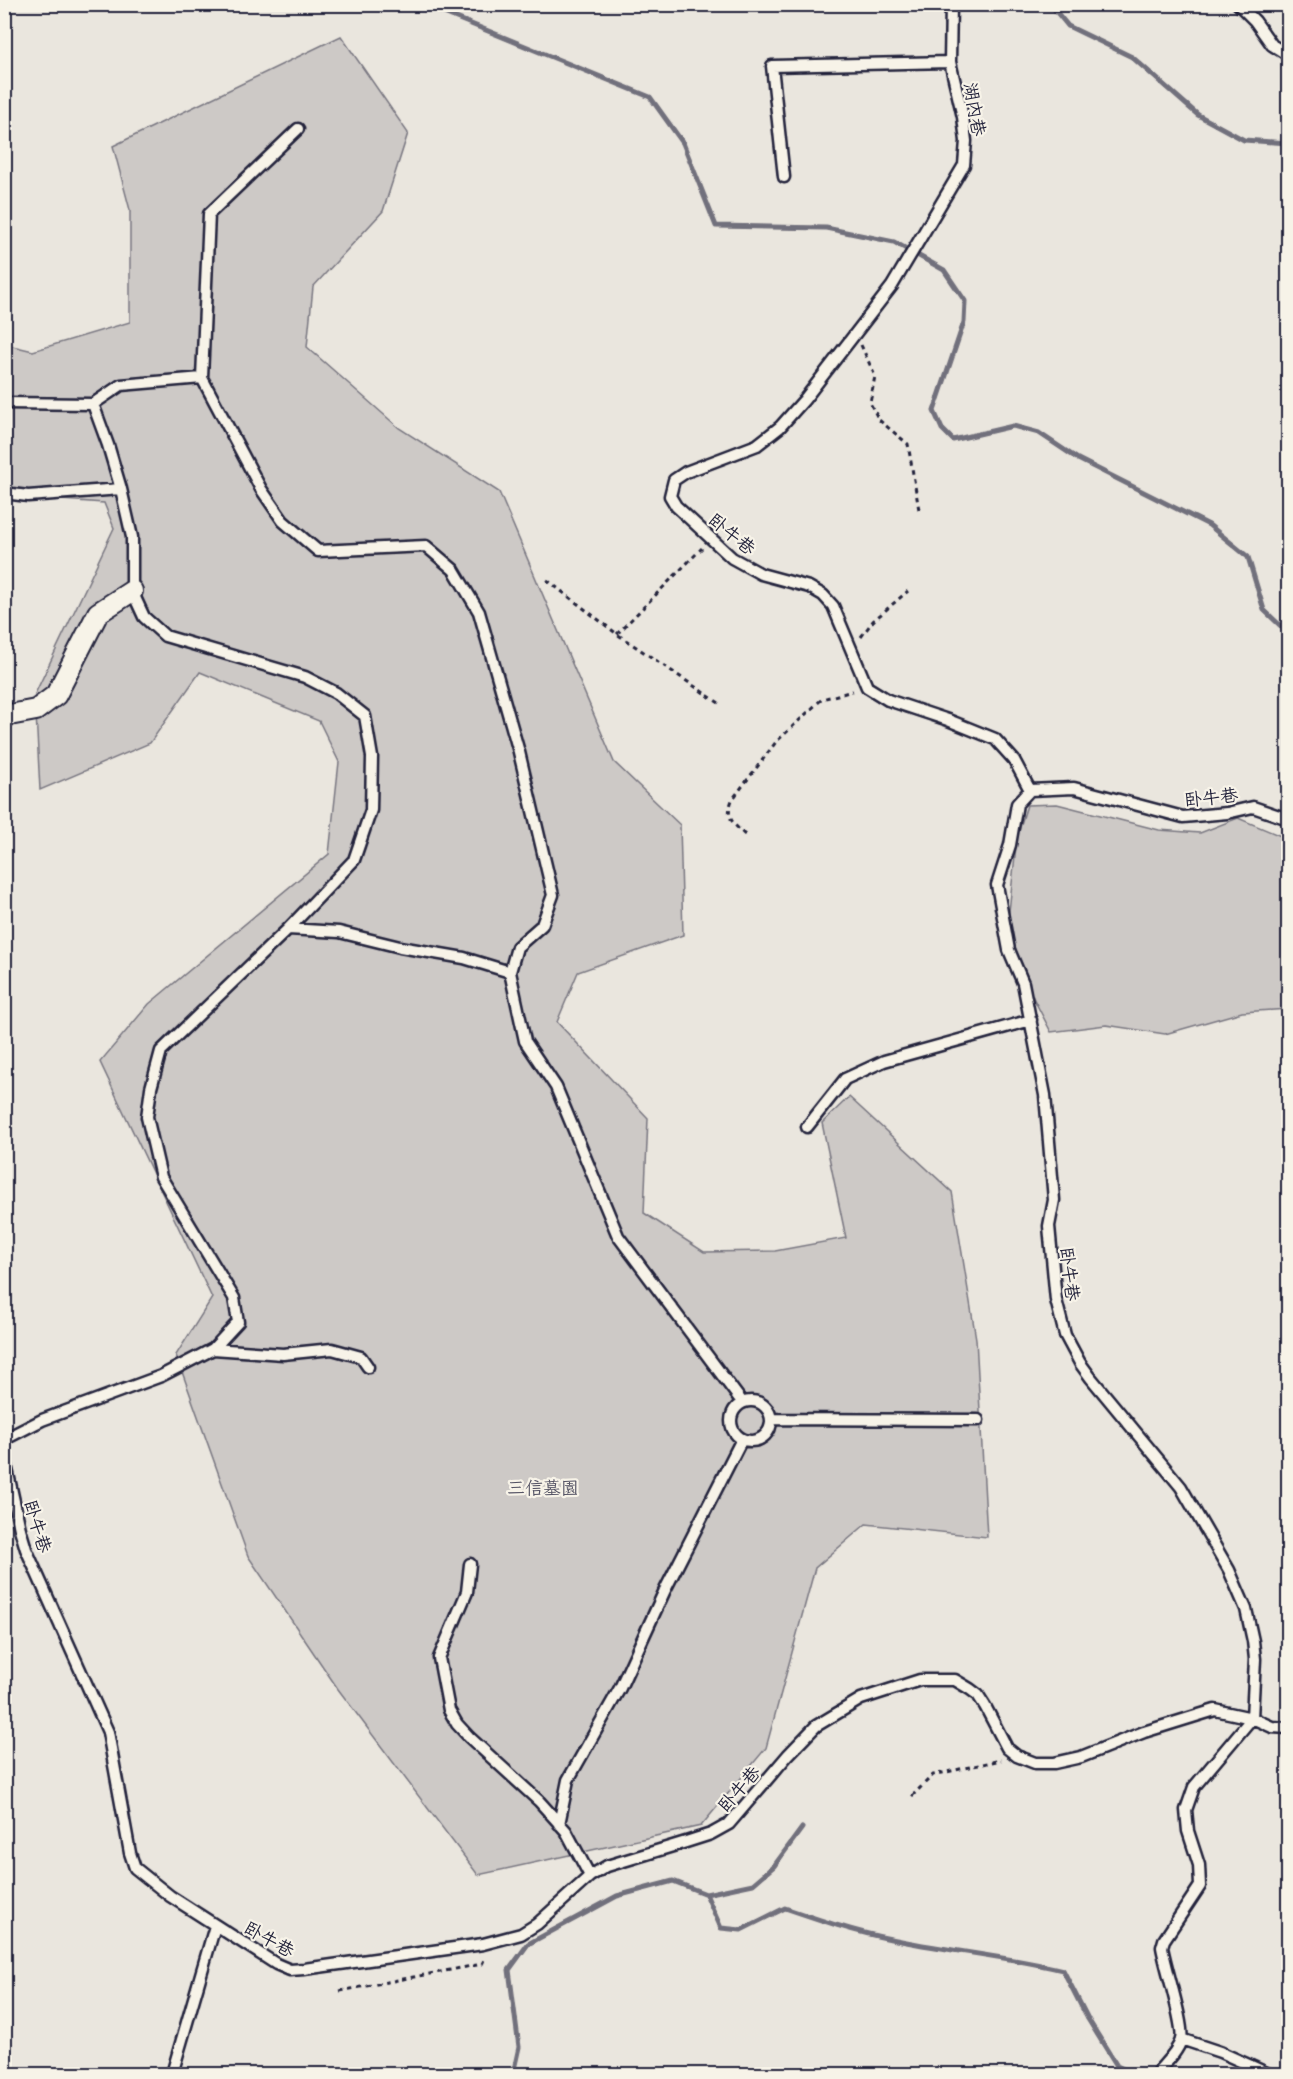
<svg xmlns="http://www.w3.org/2000/svg" width="1293" height="2079" font-family="'Playpen Sans','LXGW WenKai TC',sans-serif">
<style>
.green{fill:#cdc9c6;stroke:#787680;stroke-width:1.5}
.lines{fill:none;stroke-linecap:round;stroke-linejoin:round}
.stream{stroke:#716f7b;stroke-width:5}
.lane-casing{stroke:#22223b;stroke-width:15}
.street-casing{stroke:#22223b;stroke-width:24}
.path{stroke:#22223b;stroke-width:3;stroke-dasharray:4.5 4.5;stroke-linecap:butt}
.lane{stroke:#f7f3e8;stroke-width:10}
.street{stroke:#f7f3e8;stroke-width:20}
.labels{text-anchor:middle;dominant-baseline:central;stroke-width:4.5;stroke-linejoin:round;paint-order:stroke}
.street-label{font-size:18px;fill:#22223b;stroke:#f7f3e8}
.park-label{font-size:18px;fill:#555465;stroke:#f7f3e8}
</style>
<rect width="100%" height="100%" fill="#eae6de"/>
<filter id="ink" filterUnits="userSpaceOnUse"><feTurbulence type="fractalNoise" baseFrequency=".0167" numOctaves="2"/><feDisplacementMap in="SourceGraphic" scale="12" xChannelSelector="R" yChannelSelector="G"/><feConvolveMatrix kernelMatrix="1 2 1 2 8 2 1 2 1" color-interpolation-filters="sRGB"/></filter>
<g filter="url(#ink)">
<path class="green" d="M341,36l67,97 -25,78 -70,76 -6,60 92,81 100,64 115,270 66,63 3,110 -105,37 -21,50 91,96 -4,95 60,39 71,-1 71,-13 -24,-115 27,-26 103,95 24,147 11,198 -121,-13 -51,44 -49,180 -65,78 -223,49 -140,-186 -90,-133 -72,-201 36,-57 -112,-236 49,-58 180,-150 10,-92 -20,-41 -119,-49 -50,71 -110,47 -5,-96 79,-166 -10,-25 -99,-7 -1,-152 29,7 97,-29v-112l-17,-64z
M1057,804l102,26 41,3 38,-15 50,21v170l-46,3 -77,22 -59,-9 -55,7 -26,-50 -17,-61 9,-84 10,-32z"/>
<g class="lines">
<path class="stream" d="M422,4l228,93 33,46 33,83 110,2 68,14 50,28 21,31 -1,21 -30,89 8,18 11,11 60,-14 26,7 39,26 131,66 39,32 16,53 22,21h2
M1050,4l18,22 64,31 66,58 46,25 44,3
M706,1894l47,-10 21,-18 28,-38
M513,2074l6,-27 -10,-77 19,-26 89,-48 56,-15 33,13 15,34 20,2 44,-22c35,12 70,24 106,31 57,12 115,17 172,31l25,49 29,47 17,8"/>
<defs>
<path id="lane" d="M951,4l-1,58 13,55 3,24 -2,24 -72,121 -88,114 -24,27 -23,18 -71,27 -12,8 -4,16 6,10 56,52 29,16 48,13 14,8 10,11 34,81 21,13 60,20 47,19 19,21 16,30
M1238,4l17,17 17,24 16,10
M298,129l-89,85 -7,164 59,111 22,32 35,30 108,-5 28,24 25,42 40,140 34,143 -11,30 -25,22 -7,25 15,69 31,46 62,149 124,166
M784,177l-12,-111 178,-4
M202,378l-81,7 -28,19 15,41 13,44 11,48v54l12,26 21,19 140,41 31,16 29,23 7,41 -1,53 -17,50 -66,69
M4,403l89,1
M4,493l24,3 93,-7
M807,1127l38,-48 39,-18 147,-41
M213,1349l25,-27 -4,-24 -73,-121 -14,-60 4,-29 10,-37 127,-122 51,3 61,15 64,11 46,14
M731 1421a20 20 0 1 1 40 0a20 20 0 1 1-40 0Z
M772,1419l206,1
M4,1437l3,32 13,60 6,20 82,183 22,121 5,15 35,28 106,68 14,6 14,-1 179,-25 38,-10 16,-10 53,-48 17,-10 79,-24 25,-8 18,-10 59,-69 28,-29 45,-27 59,-19h35l15,9 8,6 7,11 22,42 10,8 18,7h19l27,-6 63,-25 71,-22 37,8 20,9 16,1
M5,1439l37,-19 119,-44 52,-27 70,5 49,-5 29,8 7,10
M470,1564l-3,28 -28,66 10,52 8,14 12,13 70,64 27,30 24,45
M559,1824l9,-44 52,-92 45,-98 77,-151
M1181,2039l39,13 49,22
M172,2074l43,-148
M1156,2074c8,-10 21,-21 25,-34 4,-13 -16,-74 -19,-93l2,-7 36,-54 -1,-21 -11,-34 -2,-21 8,-23 58,-69 3,-59 -2,-18 -7,-32 -17,-39 -48,-83 -90,-109 -11,-15 -15,-28 -9,-35 -7,-74 5,-26 -9,-105 -22,-112 -14,-33 -12,-65 13,-40 7,-41 13,-14 44,-2 109,29 44,-4 26,-6 35,12"/>
<path id="street" d="M4,716l32,-6 20,-15 42,-82 34,-22"/>
</defs>
<use href="#lane" class="lane-casing"/>
<use href="#street" class="street-casing"/>
<path class="path" d="M861,345l14,31 -5,27 9,17 29,24 11,66
M547,580l70,54 102,69
M617,634l85,-86
M861,637l12,-16 35,-30
M745,835c-12,-12 -20,-17 -13,-35l44,-58 46,-43 31,-8
M912,1796l21,-21 68,-15
M340,1991l142,-27 3,-6"/>
<use href="#lane" class="lane"/>
<use href="#street" class="street"/>
</g>
</g>
<g class="labels">
<g class="street-label">
<text transform="translate(976 109) rotate(80)">湖內巷</text>
<text transform="translate(733 533) rotate(39)">卧牛巷</text>
<text transform="translate(1211 796) rotate(-6)">卧牛巷</text>
<text transform="translate(1071 1274) rotate(83)">卧牛巷</text>
<text transform="translate(39 1526) rotate(73)">卧牛巷</text>
<text transform="translate(738 1788) rotate(-49)">卧牛巷</text>
<text transform="translate(270 1938) rotate(29)">卧牛巷</text>
</g>
<g class="park-label">
<text x="543" y="1486">三信墓園</text>
</g>
</g>
<rect width="1293" height="2079" fill="none" stroke="#f7f3e8" stroke-width="24"/>
<rect x="12" y="12" width="1269" height="2055" fill="none" stroke="#22223b" stroke-width="2" filter="url(#ink)"/>
</svg>
